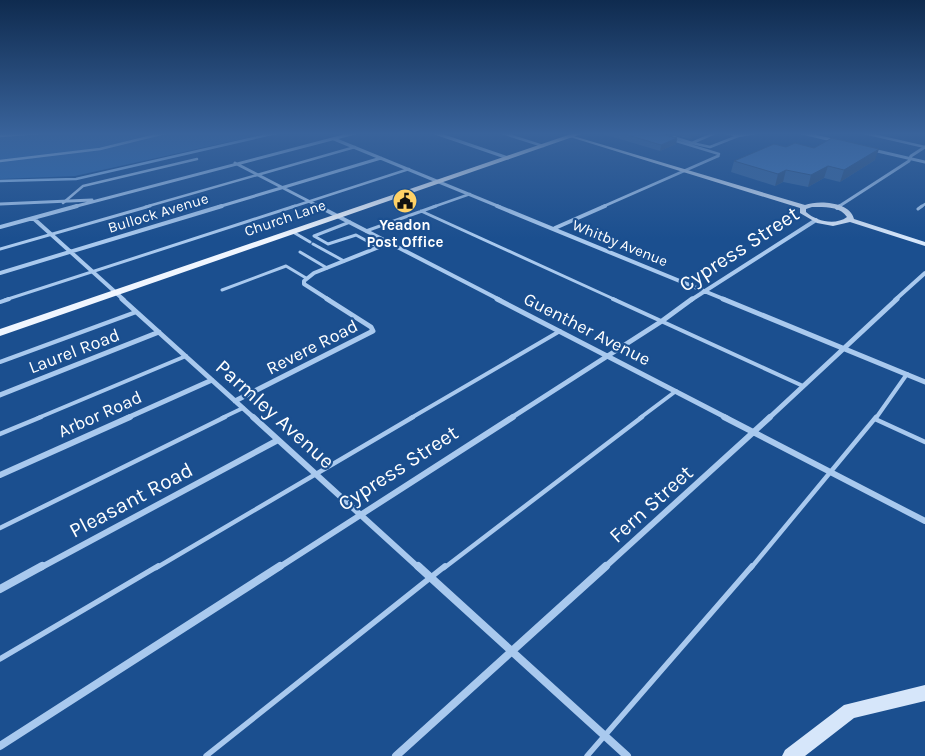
<svg xmlns="http://www.w3.org/2000/svg" width="925" height="756" font-family="Karla,sans-serif">
<style>
.green{fill:#2e69ad}
.lines{fill:none;stroke-linecap:round;stroke-linejoin:round}
.stream{stroke:#9cc4f0;stroke-width:2.5}
.lane-far4{stroke:#a9c9ee;stroke-width:2.5}
.lane-far3{stroke:#a9c9ee;stroke-width:3}
.lane-far2{stroke:#a9c9ee;stroke-width:4}
.lane-far1{stroke:#a9c9ee;stroke-width:4.5}
.lane{stroke:#a9c9ee;stroke-width:5.5}
.street-far4{stroke:#a9c9ee;stroke-width:3}
.street-far3{stroke:#a9c9ee;stroke-width:4}
.street-far2{stroke:#a9c9ee;stroke-width:5}
.street-far1{stroke:#a9c9ee;stroke-width:6}
.street{stroke:#a9c9ee;stroke-width:8}
.secondary{fill:#d6e6fa;fill-rule:evenodd}
.primary{fill:#f0f6ff;fill-rule:evenodd}
.wall{fill:#3a679d}
.shaded-wall{fill:#305480}
.building{fill:#4478b7;stroke:#305480}
.labels{text-anchor:middle;dominant-baseline:central;stroke-width:4.5;stroke-linejoin:round;paint-order:stroke}
.far-street-label{font-size:15px;fill:#fff;stroke:#1b4f8f}
.far-poi-label{font-size:15px;font-weight:bold;fill:#fff;stroke:#1b4f8f}
.street-label{font-size:18px;fill:#fff;stroke:#1b4f8f}
.near-street-label{font-size:21px;fill:#fff;stroke:#1b4f8f}
</style>
<rect width="100%" height="100%" fill="#1b4f8f"/>
<path class="green" d="M0,133h269l-194,43 -75,3z"/>
<g class="lines">
<path class="stream" d="M0,181l76,-2 200,-46"/>
<path class="lane-far4" d="M502,133l41,13
M715,133l-23,10 18,4 28,-11
M727,133l11,3 17,-3
M864,133l61,14
M0,136l39,-3
M673,137l19,6
M673,140l46,14 -1,2
M0,161l100,-12 65,-16
M63,203l20,-17 114,-27
M145,207l210,-60
M292,207l117,-38
M433,207l37,-13
M921,207l4,-3"/>
<path class="lane-far3" d="M918,209l4,-3
M421,211l195,89
M350,222l-36,14 14,8 28,-9 22,12
M366,231l70,-25
M293,232l17,10
M313,244l31,17
M0,249l150,-43
M300,252l27,16
M222,290l64,-24 20,12
M5,300l290,-94"/>
<path class="lane-far2" d="M613,299l190,87
M0,302l9,-3
M0,362l136,-50
M38,418l148,-62
M222,418l21,-10
M411,418l149,-87
M640,418l36,-27
M876,418l31,-44"/>
<path class="lane-far1" d="M875,419l50,23
M0,434l41,-17
M0,528l225,-111
M156,568l257,-151
M444,568l198,-151
M751,568l125,-151"/>
<path class="lane" d="M0,659l158,-93
M206,756l239,-190
M587,756l165,-190"/>
<path class="street-far4" d="M435,133l73,25
M802,133l34,8
M334,139l166,68
M873,150l52,12
M235,163l85,44
M0,204l92,-4
M73,207l282,-74
M218,207l163,-49
M602,207l116,-51
M838,207l71,-46 2,-5 14,-9"/>
<path class="street-far3" d="M318,206l182,94
M497,206l229,94
M837,208l3,-2
M33,218l91,82
M0,227l77,-21
M555,228l50,-22
M0,273l222,-67
M329,300l-25,-16v-3l10,-8 75,-30
M691,300l125,-80
M895,300l30,-27"/>
<path class="street-far2" d="M122,299l132,119
M497,299l230,119
M723,299l202,83
M0,395l159,-63
M235,401l138,-70 -2,-4 -44,-28
M127,418l85,-38
M511,418l151,-97 30,-22
M769,418l128,-119"/>
<path class="street-far1" d="M253,417l166,151
M724,417l201,104
M0,475l130,-58
M40,568l238,-128
M278,568l235,-151
M604,568l166,-151"/>
<path class="street" d="M418,566l209,190
M0,589l42,-23
M0,746l280,-180
M396,756l210,-190"/>
<path class="secondary" d="M570,135l235,70c14,-5 45,-3 49,14l71,23v4l-75,-24 -17,4 -16,-3 -17,-10v-5l-230,-71zM812,207c12,0 28,-1 35,10 -12,9 -31,4 -41,-5v-3z
M925,685v16l-71,17 -49,38h-23l3,-6 59,-45z"/>
<path class="primary" d="M574,133h10l-584,203v-7z"/>
</g>
<path class="wall" d="M604,133h54l19,5 -1,6 -16,7 -57,-17z
M669,133h35l-14,6z
M786,147l28,1 61,12 -35,22 -16,-4 -16,9 -25,-5 -8,4 -44,-14 3,-11z"/>
<path class="shaded-wall" d="M691,133h13l-14,6z
M677,138l-1,6 -16,7 1,-6z
M879,149l-4,11 -35,22 4,-12z
M828,166l-4,12 -16,9 3,-12z
M786,170l-3,12 -8,4 3,-12z"/>
<path class="building" d="M621,133h37l19,5 -16,7z
M832,138l47,11 -35,21 -16,-4 -17,9 -25,-5 -8,4 -44,-13 40,-17 12,3 9,-4 19,5z"/>
<linearGradient id="sky" x2="0" y2="1"><stop stop-color="#0f2b4f"/><stop offset="0.56" stop-color="#39639b"/><stop offset="1" stop-color="#39639b" stop-opacity="0"/></linearGradient>
<rect width="925" height="239" fill="url(#sky)"/>
<defs>
<symbol id="civic-disc" viewBox="-11 -11 22 22"><circle r="9.5" fill="#ffd166" stroke="#1b4f8f"/><path d="M-.6-6.5H3V-4.5H.6V-3L4-1V1h2V6H-6V1h2V-1L-.6-3ZM-1.2 2.5V6h2.4V2.5Z" fill="#111"/></symbol>
</defs>
<g fill-rule="evenodd">
<use href="#civic-disc" x="391" y="187" width="28" height="28"/>
</g>
<g class="labels">
<g class="far-street-label">
<text transform="translate(158 213) rotate(-17)">Bullock Avenue</text>
<text transform="translate(285 218) rotate(-19)">Church Lane</text>
<text transform="translate(620 243) rotate(22)">Whitby Avenue</text>
</g>
<g class="far-poi-label">
<text x="405" y="225">Yeadon<tspan x="405" dy="17">Post Office</tspan></text>
</g>
<g class="street-label">
<text transform="translate(587 329) rotate(27)">Guenther Avenue</text>
<text transform="translate(312 347) rotate(-27)">Revere Road</text>
<text transform="translate(74 351) rotate(-21)">Laurel Road</text>
<text transform="translate(100 414) rotate(-24)">Arbor Road</text>
</g>
<g class="near-street-label">
<text transform="translate(739 249) rotate(-33)">Cypress Street</text>
<text transform="translate(275 414) rotate(42)">Parmley Avenue</text>
<text transform="translate(398 468) rotate(-33)">Cypress Street</text>
<text transform="translate(131 500) rotate(-28)">Pleasant Road</text>
<text transform="translate(651 504) rotate(-42)">Fern Street</text>
</g>
</g>
</svg>
